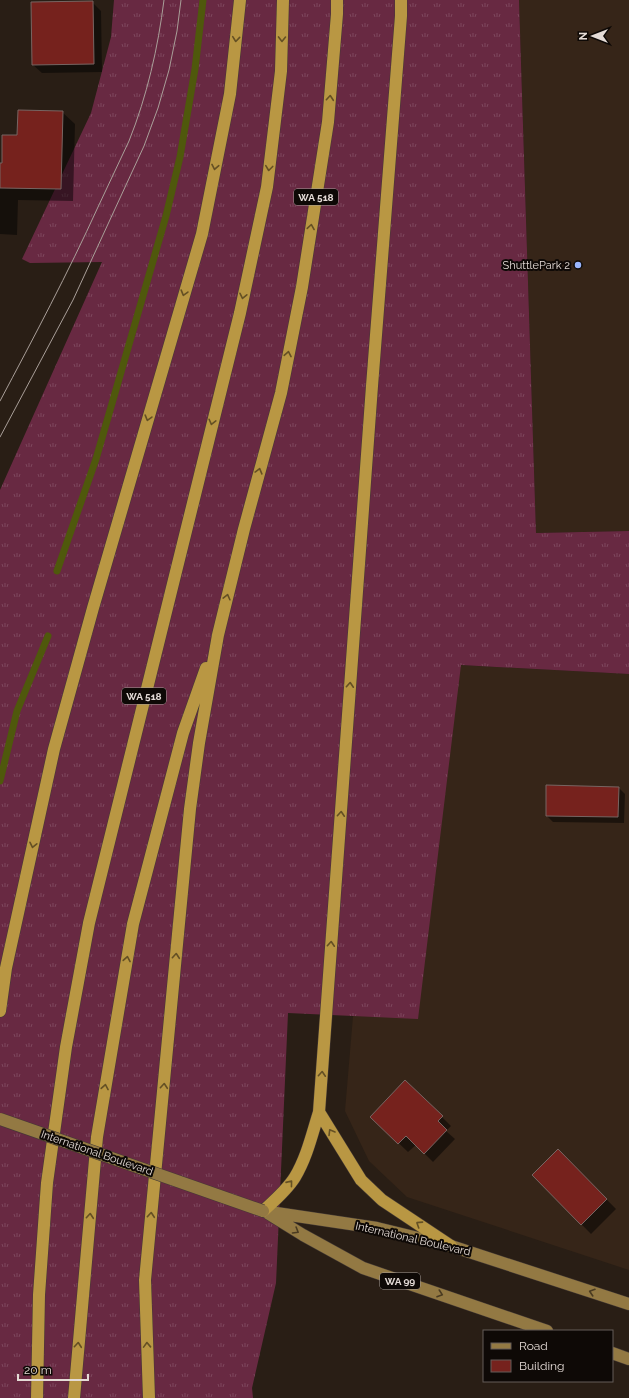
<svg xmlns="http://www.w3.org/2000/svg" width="629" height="1398" font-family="Raleway,sans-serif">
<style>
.built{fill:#362518}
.grass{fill:url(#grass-tufts)}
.shadow{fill:#0007}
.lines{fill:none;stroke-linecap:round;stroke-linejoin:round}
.stream{stroke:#4f580c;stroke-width:7}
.building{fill:#76221d;stroke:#776562}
.primary-casing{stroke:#443a35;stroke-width:13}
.highway-casing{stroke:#443a35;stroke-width:13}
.primary{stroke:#937943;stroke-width:12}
.highway{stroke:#b99743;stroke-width:12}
.tram{stroke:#a99f99;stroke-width:1}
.primary-bridge-casing{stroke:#443a35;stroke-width:13;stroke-linecap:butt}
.primary-bridge{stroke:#937943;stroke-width:12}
.oneway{stroke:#645024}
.oneway2{stroke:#4a3b21}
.poi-dot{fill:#9ab5fd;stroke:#0e0906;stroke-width:1.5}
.labels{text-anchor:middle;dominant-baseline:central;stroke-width:4;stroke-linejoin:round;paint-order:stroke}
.shield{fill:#0e0906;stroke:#a49c98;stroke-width:1}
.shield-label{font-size:10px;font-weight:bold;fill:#e4dbd6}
.poi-label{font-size:11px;fill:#e4dbd6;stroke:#0e0906;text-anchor:end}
.street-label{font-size:11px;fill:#e4dbd6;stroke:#0e0906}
</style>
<defs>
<pattern id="grass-tufts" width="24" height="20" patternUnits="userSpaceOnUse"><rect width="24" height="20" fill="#682942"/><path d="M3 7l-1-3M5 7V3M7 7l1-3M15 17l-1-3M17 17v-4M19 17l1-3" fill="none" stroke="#7d475d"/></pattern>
</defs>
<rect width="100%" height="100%" fill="#291e15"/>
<path class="built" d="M519,0h110v531l-93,2z
M383,661l246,13v596l-222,-73 -38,-36 -24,-50z"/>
<path class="grass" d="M114,0h405l17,533 93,-2v143l-168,-9 -43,354 -130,-6 -12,270 -24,105 1,10h-253v-908l102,-228 -72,1 -8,-4 69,-146 20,-76z"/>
<path class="shadow" d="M92,2l9,9 1,61 -60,1 -10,-9z
M62,112l13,12 -2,77 -55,-1 -1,35 -17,-1v-70h3z
M619,788l6,6 -1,29 -71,-1 -6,-6z
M371,1117h71l9,9 -5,5 9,8 -22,23 -17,-17 -8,7z
M558,1150l58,59 -25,25 -58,-59z"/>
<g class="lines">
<path class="stream" d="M57,571l39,-112 70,-243 14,-59 15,-88 8,-69
M0,781l17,-70 31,-75"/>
</g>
<path class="building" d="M93,1l1,63 -62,1 -1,-63z
M18,110l45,1 -2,78 -61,-1v-25h2v-28h15z
M546,785l73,2 -1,30 -72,-1z
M405,1080l38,36 -5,5 9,9 -23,24 -18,-18 -8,8 -28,-27z
M558,1149l49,50 -26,26 -49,-50z"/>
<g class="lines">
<defs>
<path id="primary" d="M263,1211l114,17 74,18 178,58
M269,1214l34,21 60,33 184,63
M612,1353l17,6"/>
<path id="highway" d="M0,1011l6,-43 48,-219 39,-141 109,-374 28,-140 10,-94
M319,1112l42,68 21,20 69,46
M263,1211c11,-10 24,-21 32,-34 12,-20 17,-43 24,-65l53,-726 29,-370v-16
M37,1398l2,-103 8,-112 19,-136 23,-124 151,-610 27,-126 14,-116 2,-71
M74,1398l23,-261 36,-213 50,-191 23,-65
M149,1398l-4,-118 33,-346 12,-125 9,-66 19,-108 26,-106 37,-136 21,-106 26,-165 9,-108v-14"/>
</defs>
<use href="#primary" class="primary-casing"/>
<use href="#highway" class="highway-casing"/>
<use href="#primary" class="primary"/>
<use href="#highway" class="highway"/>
<path class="tram" d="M0,401c34,-64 68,-128 98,-194 10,-22 21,-44 31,-66 18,-45 29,-93 35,-141
M0,437l73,-137 71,-154 14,-38 11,-38 8,-39 4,-31"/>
<defs>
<path id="primary-bridge" d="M0,1119l263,92"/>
</defs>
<use href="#primary-bridge" class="primary-bridge-casing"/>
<use href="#primary-bridge" class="primary-bridge"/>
</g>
<defs><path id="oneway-chevron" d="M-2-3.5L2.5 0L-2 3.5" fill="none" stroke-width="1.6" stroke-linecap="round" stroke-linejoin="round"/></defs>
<g class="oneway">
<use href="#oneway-chevron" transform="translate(236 39) rotate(96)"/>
<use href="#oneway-chevron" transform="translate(282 39) rotate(91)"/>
<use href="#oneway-chevron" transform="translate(330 98) rotate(-85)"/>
<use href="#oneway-chevron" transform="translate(215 167) rotate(101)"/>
<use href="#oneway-chevron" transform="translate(269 168) rotate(97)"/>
<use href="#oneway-chevron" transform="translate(311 227) rotate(-81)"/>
<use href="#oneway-chevron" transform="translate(184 293) rotate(106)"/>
<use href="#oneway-chevron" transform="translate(243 296) rotate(102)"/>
<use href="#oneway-chevron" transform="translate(288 354) rotate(-79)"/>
<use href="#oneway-chevron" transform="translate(148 418) rotate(106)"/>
<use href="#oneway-chevron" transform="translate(212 422) rotate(104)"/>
<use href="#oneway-chevron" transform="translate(259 471) rotate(-75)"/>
<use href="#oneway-chevron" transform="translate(227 597) rotate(-76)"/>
<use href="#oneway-chevron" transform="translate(350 685) rotate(-86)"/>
<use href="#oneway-chevron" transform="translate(341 814) rotate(-86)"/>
<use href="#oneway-chevron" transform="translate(33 845) rotate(102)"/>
<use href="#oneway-chevron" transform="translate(331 944) rotate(-86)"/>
<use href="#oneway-chevron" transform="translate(176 956) rotate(-85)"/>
<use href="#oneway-chevron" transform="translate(127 959) rotate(-80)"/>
<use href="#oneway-chevron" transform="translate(322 1074) rotate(-86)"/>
<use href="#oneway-chevron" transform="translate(164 1086) rotate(-85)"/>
<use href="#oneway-chevron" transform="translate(105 1087) rotate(-80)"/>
<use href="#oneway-chevron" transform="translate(331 1132) rotate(-121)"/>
<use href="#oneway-chevron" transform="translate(290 1183) rotate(-51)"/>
<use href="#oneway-chevron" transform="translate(151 1215) rotate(-85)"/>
<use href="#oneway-chevron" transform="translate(90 1216) rotate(-85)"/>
<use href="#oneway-chevron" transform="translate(419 1224) rotate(-147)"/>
<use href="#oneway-chevron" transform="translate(78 1345) rotate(-85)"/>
<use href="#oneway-chevron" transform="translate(147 1345) rotate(-92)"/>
</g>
<g class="oneway2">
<use href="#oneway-chevron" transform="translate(296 1231) rotate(31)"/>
<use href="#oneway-chevron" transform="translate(592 1292) rotate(-162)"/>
<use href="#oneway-chevron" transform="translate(440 1294) rotate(19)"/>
</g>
<circle class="poi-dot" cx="578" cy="265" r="4"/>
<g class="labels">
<g class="shield">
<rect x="294" y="189" width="44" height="16" rx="3"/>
<rect x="122" y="688" width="44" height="16" rx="3"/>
<rect x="380" y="1273" width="40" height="16" rx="3"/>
</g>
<g class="shield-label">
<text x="316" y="197">WA 518</text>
<text x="144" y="696">WA 518</text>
<text x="400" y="1281">WA 99</text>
</g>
<g class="poi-label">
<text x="570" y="265">ShuttlePark 2</text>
</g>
<g class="street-label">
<text transform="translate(97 1153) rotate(19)">International Boulevard</text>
<text transform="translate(413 1239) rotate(13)">International Boulevard</text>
</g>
</g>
<rect x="483" y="1330" width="130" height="52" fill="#0e0906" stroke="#645d59"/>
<rect x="491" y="1343" width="20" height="6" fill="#937943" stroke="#645d59"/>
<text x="519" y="1350" font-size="12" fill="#e4dbd6">Road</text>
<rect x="491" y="1360" width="20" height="12" fill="#76221d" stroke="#645d59"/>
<text x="519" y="1370" font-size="12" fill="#e4dbd6">Building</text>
<g transform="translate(593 36) rotate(270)" stroke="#0e0906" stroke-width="3" paint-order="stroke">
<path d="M0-3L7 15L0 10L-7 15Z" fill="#e4dbd6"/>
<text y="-6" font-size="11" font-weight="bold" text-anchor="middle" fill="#e4dbd6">N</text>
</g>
<path d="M18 1374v6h70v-6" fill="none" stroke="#e4dbd6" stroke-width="2"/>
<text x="24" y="1374" font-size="12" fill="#e4dbd6" stroke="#0e0906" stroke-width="3" paint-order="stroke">20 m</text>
</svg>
